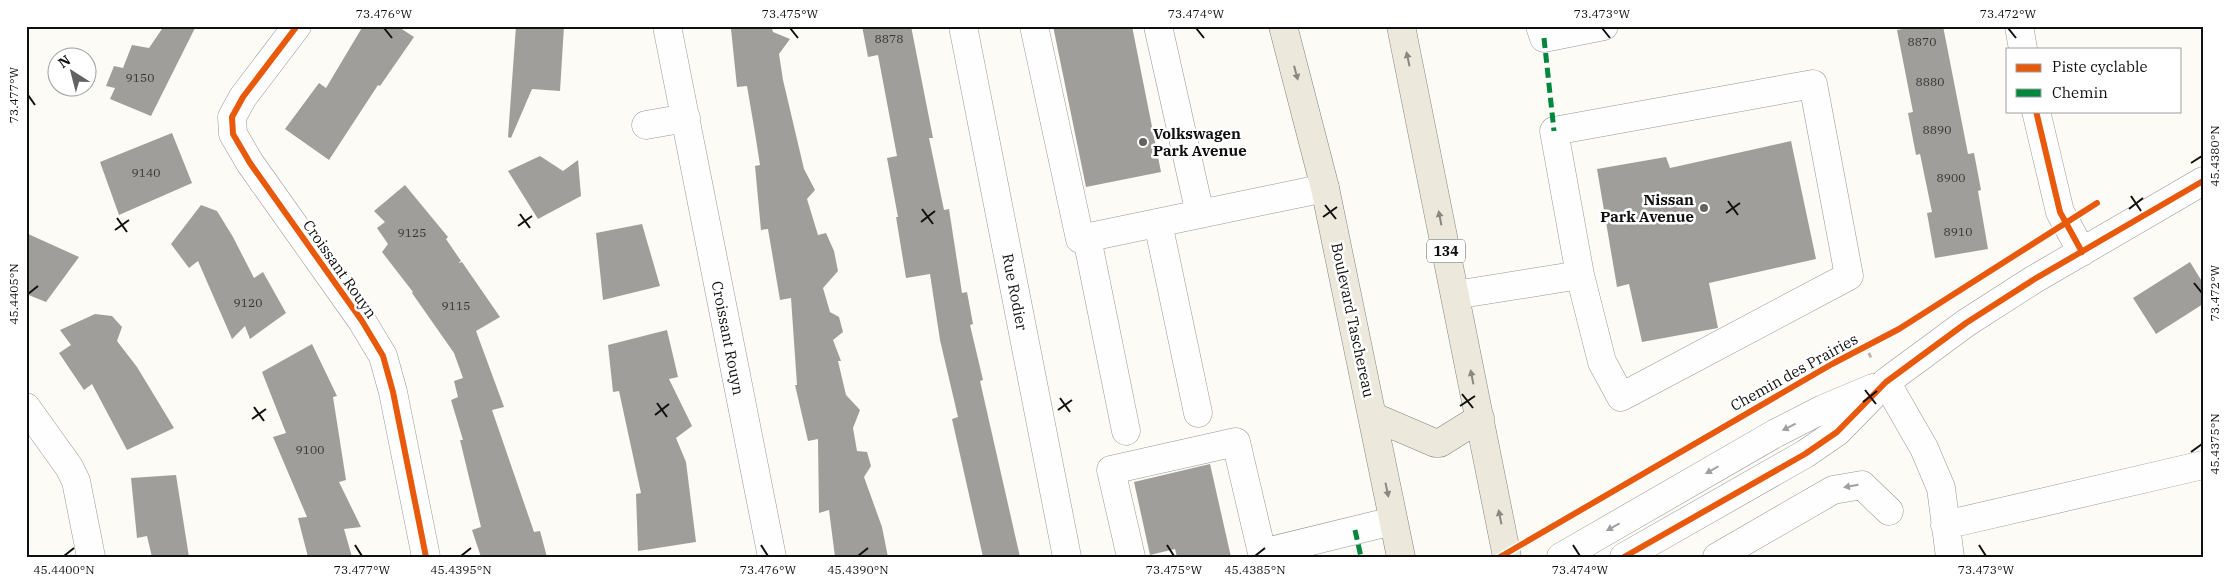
<svg xmlns="http://www.w3.org/2000/svg" width="2229" height="583" font-family="'IBM Plex Serif',serif">
<style>
.building{fill:#a09e9b}
.lines{fill:none;stroke-linecap:round;stroke-linejoin:round}
.minor-casing{stroke:#969694;stroke-width:29}
.major-casing{stroke:#848381;stroke-width:29}
.path{stroke:#b9b9b8;stroke-width:3;stroke-dasharray:5 2.5;stroke-linecap:butt}
.minor{stroke:#fffefe;stroke-width:28}
.major{stroke:#ece9dc;stroke-width:28}
.quiet{stroke:#00873e;stroke-width:5;stroke-dasharray:10 5;stroke-linecap:butt}
.cycleway-casing{stroke:#fff;stroke-width:9}
.cycleway{stroke:#e8590c;stroke-width:6}
.oneway{fill:#898780}
.oneway2{fill:#9f9f9f}
.ticks{fill:none;stroke:#101010;stroke-width:2}
.poi-dot{fill:#636260;stroke:#fff;stroke-width:2}
.labels{text-anchor:middle;dominant-baseline:central;stroke-width:5;stroke-linejoin:round;paint-order:stroke}
.number-label{font-size:12px;fill:#343433}
.shield{fill:#fff;stroke:#585858;stroke-width:1}
.shield-label{font-size:14px;font-weight:bold;fill:#101010}
.poi-label{font-size:15px;font-weight:bold;fill:#101010;stroke:#fff;text-anchor:start}
.street-label{font-size:15px;fill:#101010;stroke:#fff}
.neatline{fill:none;stroke:#101010;stroke-width:2}
.ticks-label{font-size:12px;text-anchor:middle;fill:#101010}
</style>
<rect width="100%" height="100%" fill="#fcfbf6"/>
<path class="building" d="M164,26h32l-45,90 -41,-17 5,-11 -9,-2 8,-20 9,2 9,-23 17,3z
M363,26h34l17,11 -34,49 -2,-1 -49,75 -44,-31 34,-46 7,5z
M516,26h48l-4,65 -28,-2 -21,49 -3,-1z
M743,26h28l2,6 17,7 -11,15 4,26 21,89 11,21 -8,9 11,36 8,-2 8,18 4,20 -15,17 7,24 9,5 4,15 -10,8 8,21h-3l8,34 14,15 -7,18 4,23 10,1 4,14 -7,11 18,50 6,30h-53l-6,-47 -10,3 -1,-74 -10,2 -13,-56h2l-6,-87 -11,2 -12,-71 -7,1 -6,-64 5,-1 -5,-32 -8,-47 -10,1 -6,-58z
M862,26h49l22,112h-4l15,72 5,-1 13,84 5,-1 6,32 -3,1 13,55 -3,1 40,176h-37l-31,-138 6,-2 -18,-77 -10,-66 -24,4 -10,-61h2l-11,-59 10,-2 -19,-101 -10,2z
M1053,26h79l29,146 -75,15z
M1919,26h24l25,128 6,-1 7,37 -3,1 10,58 -53,9 -8,-45 5,-1 -12,-58 -4,1 -8,-42 5,-1 -16,-82z
M172,133l20,50 -73,32 -19,-53z
M1791,141l25,118 -107,24 9,45 -76,14 -13,-58 -12,3 -20,-118 69,-12 4,11z
M540,156l23,15 15,-11 3,36 -43,23 -30,-48z
M405,185l43,52 -2,2 15,22 -3,2 4,-1 38,55 -24,14 28,76 -12,3 42,122 6,-1 7,26h-66l-9,-27 9,-3 -21,-87h3l-12,-40 7,-3 -4,-16 9,-3 -9,-25 -42,-60 1,-1 -31,-40 6,-8 -11,-16 8,-6 -11,-11z
M201,205l16,6 16,26 21,41 9,-6 23,41 -36,26 -5,-13 -13,13 -34,-78 -9,7 -18,-24z
M642,224l18,62 -57,14 -7,-67z
M26,233l53,24 -33,45 -20,-8z
M2190,262l13,21v21l-47,30 -23,-36z
M95,314l17,2 10,11 -5,14 20,26 37,61 -47,22 -35,-66 -8,6 -25,-37 12,-8 -11,-15z
M667,330l11,47 -9,2 23,47 -16,12 10,24 10,80 -58,9 -2,-57 5,-1 -22,-102 -6,1 -5,-47z
M312,344l25,52 -4,1 13,83 -7,2 22,45 -17,2 8,28h-44l-10,-39 9,-1 -34,-80 13,-4 -24,-61z
M1210,464l21,93h-54l-2,-8 -25,6 -16,-73z
M176,475l13,82h-37l-5,-21 -10,2 -6,-60z"/>
<g class="lines">
<defs>
<path id="minor" d="M297,26l-54,71 -11,20 1,17 17,29 112,158 21,35 10,36 33,165
M667,26l105,531
M963,26l104,531
M1034,26l46,213 245,-51
M1158,26l42,188
M1540,26l4,12 60,-12
M2019,26l4,23
M1813,84l36,192 -228,121 -19,-35 -22,-87 -26,-144z
M2036,111l24,101 22,40
M646,125l40,-7
M1158,223l40,190
M1087,238l39,193
M1455,295l125,-20
M1886,382l38,66 17,40 9,69
M26,407l43,60 7,14 15,76
M1945,525l258,-60
M1131,557l-20,-87 125,-28 26,111 131,-32
M1561,557l215,-124 47,-24 50,-21
M1624,557l181,-103 32,-22 49,-50 80,-59 67,-43 170,-99
M1717,557l116,-67 29,-5 27,26"/>
<path id="major" d="M1283,26l42,162 76,369
M1401,26l106,531
M1372,416l63,27h5l40,-25"/>
</defs>
<use href="#minor" class="minor-casing"/>
<use href="#major" class="major-casing"/>
<path class="path" d="M1866,346l5,12"/>
<use href="#minor" class="minor"/>
<use href="#major" class="major"/>
<path class="quiet" d="M1544,38l10,93
M1355,530l6,27"/>
<defs>
<path id="cycleway" d="M297,26l-54,71 -11,20 1,17 17,29 112,158 21,35 10,36 33,165
M2036,111l24,101 22,40
M1500,557l332,-193 67,-35 198,-126
M1624,557l181,-103 32,-22 49,-50 80,-59 67,-43 170,-99"/>
</defs>
<use href="#cycleway" class="cycleway-casing"/>
<use href="#cycleway" class="cycleway"/>
</g>
<defs><path id="oneway-solid" d="M-6-.8H1V-3.2L6.5 0L1 3.2V.8H-6Z" transform="scale(1.25)"/></defs>
<g class="oneway">
<use href="#oneway-solid" transform="translate(1408 59) rotate(-102)"/>
<use href="#oneway-solid" transform="translate(1296 73) rotate(75)"/>
<use href="#oneway-solid" transform="translate(1440 218) rotate(-101)"/>
<use href="#oneway-solid" transform="translate(1472 377) rotate(-101)"/>
<use href="#oneway-solid" transform="translate(1387 490) rotate(78)"/>
<use href="#oneway-solid" transform="translate(1500 517) rotate(-101)"/>
</g>
<g class="oneway2">
<use href="#oneway-solid" transform="translate(1789 427) rotate(153)"/>
<use href="#oneway-solid" transform="translate(1712 470) rotate(150)"/>
<use href="#oneway-solid" transform="translate(1851 486) rotate(170)"/>
<use href="#oneway-solid" transform="translate(1613 527) rotate(151)"/>
</g>
<path class="ticks" d="M384,28l8,10M790,28l8,10M1196,28l8,10M1602,28l8,10M2008,28l8,10M28,95l7,10M2191,163l11,-7M2131,196l10,15M1728,201l10,14M1325,205l11,14M922,209l11,15M2129,209l14,-11M1726,213l14,-10M520,214l10,14M1323,217l14,-10M117,218l10,14M921,222l14,-11M518,226l14,-10M115,230l14,-10M2194,283l8,10M28,294l10,-8M1865,390l11,14M1462,394l11,14M1060,398l10,14M1863,402l14,-11M657,403l10,14M1460,406l15,-10M254,407l10,14M1058,410l14,-10M655,415l14,-11M252,419l14,-10M2191,452l11,-8M355,545l7,11M761,545l7,11M1167,545l7,11M1573,545l7,11M1979,545l7,11M64,556l10,-8M461,556l10,-8M858,556l10,-8M1255,556l10,-8"/>
<g class="poi-dot">
<circle cx="1143" cy="142" r="5"/>
<circle cx="1704" cy="208" r="5"/>
</g>
<g class="labels">
<g class="number-label">
<text x="889" y="38">8878</text>
<text x="1922" y="41">8870</text>
<text x="140" y="77">9150</text>
<text x="1930" y="81">8880</text>
<text x="1937" y="129">8890</text>
<text x="146" y="172">9140</text>
<text x="1951" y="177">8900</text>
<text x="1958" y="231">8910</text>
<text x="412" y="232">9125</text>
<text x="248" y="302">9120</text>
<text x="456" y="305">9115</text>
<text x="310" y="449">9100</text>
</g>
<rect class="shield" x="1427" y="239.5" width="38" height="23" rx="4"/>
<g class="shield-label">
<text x="1446" y="251">134</text>
</g>
<g class="poi-label">
<text x="1153" y="133">Volkswagen<tspan x="1153" dy="17">Park Avenue</tspan></text>
<text x="1694" y="199" text-anchor="end">Nissan<tspan x="1694" dy="17">Park Avenue</tspan></text>
</g>
<g class="street-label">
<text transform="translate(340 269) rotate(55)">Croissant Rouyn</text>
<text transform="translate(1015 292) rotate(79)">Rue Rodier</text>
<text transform="translate(1353 320) rotate(78)">Boulevard Taschereau</text>
<text transform="translate(728 338) rotate(79)">Croissant Rouyn</text>
<text transform="translate(1794 372) rotate(-29)">Chemin des Prairies</text>
</g>
</g>
<rect width="2229" height="583" fill="none" stroke="#ffffff" stroke-width="55"/>
<rect x="2006" y="48" width="175" height="65" fill="#ffffff" stroke="#9f9f9f"/>
<rect x="2016" y="64" width="25" height="8" fill="#e8590c" stroke="#9f9f9f"/>
<text x="2052" y="72" font-size="15" fill="#101010">Piste cyclable</text>
<rect x="2016" y="89" width="25" height="8" fill="#00873e" stroke="#9f9f9f"/>
<text x="2052" y="98" font-size="15" fill="#101010">Chemin</text>
<g transform="translate(72 72) rotate(324)"><circle r="24" fill="#ffffff" stroke="#9f9f9f"/>
<path d="M0-4L9 19L0 12L-9 19Z" fill="#636260"/>
<text y="-8" font-size="14" font-weight="bold" text-anchor="middle" fill="#101010">N</text>
</g>
<rect x="28" y="28" width="2174" height="528" class="neatline"/>
<g class="ticks-label">
<text x="384" y="18">73.476°W</text>
<text x="790" y="18">73.475°W</text>
<text x="1196" y="18">73.474°W</text>
<text x="1602" y="18">73.473°W</text>
<text x="2008" y="18">73.472°W</text>
<text transform="translate(14 95) rotate(-90)" y="4">73.477°W</text>
<text transform="translate(2215 156) rotate(-90)" y="4">45.4380°N</text>
<text transform="translate(2215 293) rotate(-90)" y="4">73.472°W</text>
<text transform="translate(14 294) rotate(-90)" y="4">45.4405°N</text>
<text transform="translate(2215 444) rotate(-90)" y="4">45.4375°N</text>
<text x="64" y="574">45.4400°N</text>
<text x="362" y="574">73.477°W</text>
<text x="461" y="574">45.4395°N</text>
<text x="768" y="574">73.476°W</text>
<text x="858" y="574">45.4390°N</text>
<text x="1174" y="574">73.475°W</text>
<text x="1255" y="574">45.4385°N</text>
<text x="1580" y="574">73.474°W</text>
<text x="1986" y="574">73.473°W</text>
</g>
</svg>
